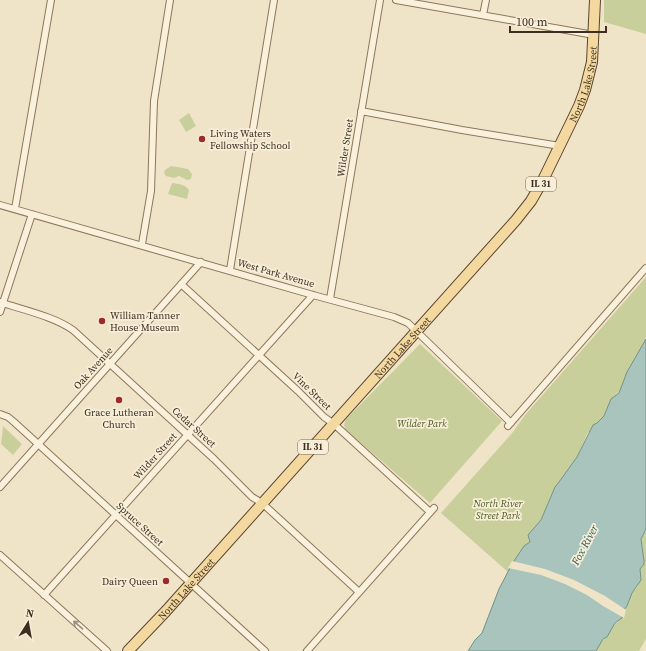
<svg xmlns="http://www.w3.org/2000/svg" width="646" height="651" font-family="'Source Serif 4',serif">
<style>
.green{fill:#c9cf9b}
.water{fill:#a9c4bc;stroke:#6f938a}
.pier{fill:#f0e4c8}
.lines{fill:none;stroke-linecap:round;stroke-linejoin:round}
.street-casing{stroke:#8d765c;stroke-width:8}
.primary-casing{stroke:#5b4430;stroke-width:12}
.street{stroke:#faf1dc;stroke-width:6}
.primary{stroke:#f3d9a0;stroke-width:10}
.oneway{stroke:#9c907e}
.poi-dot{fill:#9e2a2b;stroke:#f7eed8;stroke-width:1.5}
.labels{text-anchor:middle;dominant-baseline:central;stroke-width:3.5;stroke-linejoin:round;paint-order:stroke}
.shield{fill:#f7eed8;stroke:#756857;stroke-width:1}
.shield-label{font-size:9px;font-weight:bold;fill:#3d2e20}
.street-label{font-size:10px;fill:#3d2e20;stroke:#f7eed8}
.poi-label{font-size:10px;fill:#3d2e20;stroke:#f7eed8;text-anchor:start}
.park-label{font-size:10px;font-style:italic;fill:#4d5a26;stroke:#f7eed8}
.water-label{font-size:11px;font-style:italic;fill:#2f5d5a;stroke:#f7eed8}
</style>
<rect width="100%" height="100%" fill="#f0e4c8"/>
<path class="green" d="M604,0h42v34l-42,-12z
M189,113l7,13 -10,6 -7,-12z
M171,166l17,3 4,5 -1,5 -4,1 -8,-4 -5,2 -8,-2 -2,-3 1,-3z
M172,183c6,1 13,1 17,7l-2,9 -19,-5z
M646,277v62l-19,33 -7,18 -8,9 -8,17 -17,18 -10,23 -18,25 -4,5 -14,33 -13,15 2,7 -6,4 -16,26 -67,-59 72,-81 12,-17z
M420,344l82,77 -72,82 -84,-73 -2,-5 2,-6z
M3,426l19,18 -9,11 -12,-11z
M646,529v110l-7,12h-43l5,-9 6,-5 5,-10 7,-6 4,-10 4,-5 5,-13 6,-7 2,-17 4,-5v-3l-3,-22z"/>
<path class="water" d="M646,339v190l-5,10 3,22v3l-4,5 1,11 -9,13 -5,13 -4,5 -1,7 -7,5 -8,14 -4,2 -7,12h-128l7,-11 7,-7 17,-44 13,-25 12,-18 6,-4 -2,-7 13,-15 14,-33 4,-5 18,-25 16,-32 4,-2 7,-7 7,-17 8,-6 8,-21z"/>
<path class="pier" d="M512,561l33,8 29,11 31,16 21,14 -2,8 -21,-12 -16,-11 -22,-11 -24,-9 -33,-7z"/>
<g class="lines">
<defs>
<path id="street" d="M396,0l198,35
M483,15l3,-15
M361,111l101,19 98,16
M0,205l313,90 81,22 14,6 103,100
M15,209l36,-209
M142,244l9,-53 3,-90 16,-101
M230,270l44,-270
M181,284l117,107 26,26 10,7 96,88
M330,299l50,-299
M0,302c23,8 53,14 73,28l141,129 38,38 10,6 97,89
M0,312l32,-98
M0,414l8,3 6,5 251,229
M508,426l138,-158
M0,487l201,-225
M0,555l107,96
M44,595l269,-300
M307,651l127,-143"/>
<g id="primary">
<path id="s1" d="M128,651l38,-40 350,-391 15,-19 12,-21 36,-74 6,-16 7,-28 3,-62"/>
</g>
</defs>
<use href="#street" class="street-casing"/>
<use href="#primary" class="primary-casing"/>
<use href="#street" class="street"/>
<use href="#primary" class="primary"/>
</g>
<defs><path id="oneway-shaft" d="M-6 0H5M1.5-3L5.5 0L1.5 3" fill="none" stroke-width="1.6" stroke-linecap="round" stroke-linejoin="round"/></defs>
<use class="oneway" href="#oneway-shaft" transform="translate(78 625) rotate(-139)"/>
<g class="poi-dot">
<circle cx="202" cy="139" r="4"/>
<circle cx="102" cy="321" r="4"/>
<circle cx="119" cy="400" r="4"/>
<circle cx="166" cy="581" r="4"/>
</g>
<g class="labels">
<g class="shield">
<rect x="526" y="177" width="30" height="14" rx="3"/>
<rect x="298" y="440" width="30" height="14" rx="3"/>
</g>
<g class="shield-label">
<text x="541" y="184">IL 31</text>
<text x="313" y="447">IL 31</text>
</g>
<g class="street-label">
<text stroke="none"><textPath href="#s1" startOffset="733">North Lake Street</textPath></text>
<text transform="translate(345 148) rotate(-81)">Wilder Street</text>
<text transform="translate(276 273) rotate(16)">West Park Avenue</text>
<text stroke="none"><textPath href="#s1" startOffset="409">North Lake Street</textPath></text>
<text transform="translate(93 368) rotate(-48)">Oak Avenue</text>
<text transform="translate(312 391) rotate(44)">Vine Street</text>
<text transform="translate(194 427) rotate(42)">Cedar Street</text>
<text transform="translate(155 456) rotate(-48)">Wilder Street</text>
<text transform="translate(140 524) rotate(42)">Spruce Street</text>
<text stroke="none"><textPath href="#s1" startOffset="85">North Lake Street</textPath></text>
</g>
<g class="poi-label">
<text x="210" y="133">Living Waters<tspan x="210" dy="12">Fellowship School</tspan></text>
<text x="110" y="315">William Tanner<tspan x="110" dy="12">House Museum</tspan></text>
<text x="119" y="412" text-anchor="middle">Grace Lutheran<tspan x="119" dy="12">Church</tspan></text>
<text x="158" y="581" text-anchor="end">Dairy Queen</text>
</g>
<g class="park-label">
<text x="422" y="423">Wilder Park</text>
<text x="498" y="503">North River<tspan x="498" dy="12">Street Park</tspan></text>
</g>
<g class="water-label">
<text transform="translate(585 545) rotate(-62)">Fox River</text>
</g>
</g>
<g transform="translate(28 623) rotate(11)" stroke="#f7eed8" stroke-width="3" paint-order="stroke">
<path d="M0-3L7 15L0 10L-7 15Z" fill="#3d2e20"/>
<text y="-6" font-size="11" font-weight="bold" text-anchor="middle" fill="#3d2e20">N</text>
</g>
<path d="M510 26v6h96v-6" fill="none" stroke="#3d2e20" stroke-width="2"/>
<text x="516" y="26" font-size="12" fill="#3d2e20" stroke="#f7eed8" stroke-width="3" paint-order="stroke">100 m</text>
</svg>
